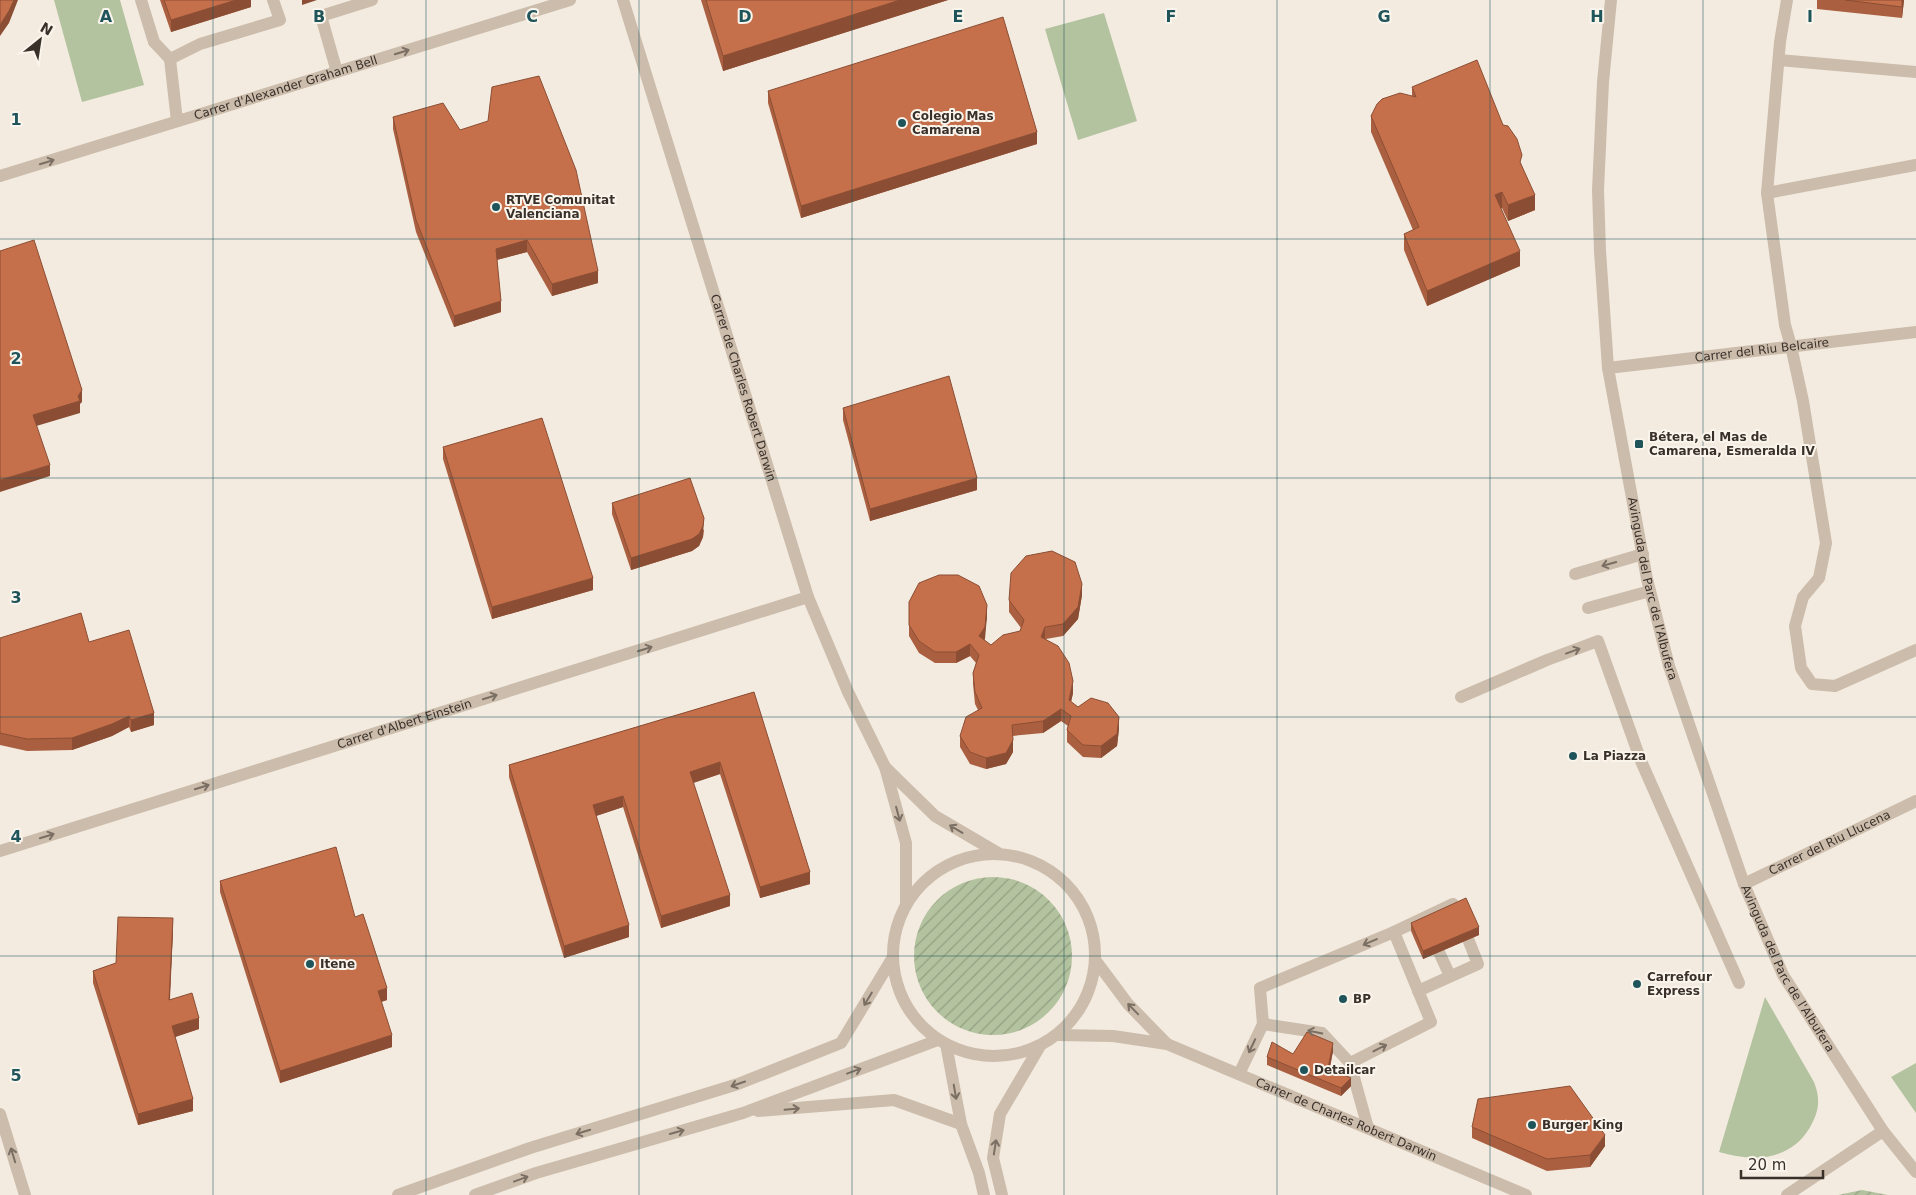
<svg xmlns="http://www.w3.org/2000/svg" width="1916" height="1195" font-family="'DejaVu Sans',sans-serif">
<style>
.green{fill:#b4c39f}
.garden{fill:url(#garden-furrows)}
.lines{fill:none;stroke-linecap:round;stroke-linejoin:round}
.minor{stroke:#ccbcab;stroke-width:12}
.wall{fill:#aa6040}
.shaded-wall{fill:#8b4e34}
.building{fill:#c6704b;stroke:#8b4e34}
.oneway{stroke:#7b6f64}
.grid{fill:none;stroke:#1f545b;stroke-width:1;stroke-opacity:0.55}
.poi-dot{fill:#1f545b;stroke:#faf5ec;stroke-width:2}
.labels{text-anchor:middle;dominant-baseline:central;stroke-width:4;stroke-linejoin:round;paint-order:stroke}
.street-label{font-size:12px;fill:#39302a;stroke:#faf5ec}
.poi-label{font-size:12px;font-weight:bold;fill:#39302a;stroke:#faf5ec;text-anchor:start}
.grid-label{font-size:16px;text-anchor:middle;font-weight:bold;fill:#1f545b;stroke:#faf5ec;stroke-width:4;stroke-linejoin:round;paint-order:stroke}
</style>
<defs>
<pattern id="garden-furrows" width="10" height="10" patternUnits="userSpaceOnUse" patternTransform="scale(1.25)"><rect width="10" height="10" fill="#b4c39f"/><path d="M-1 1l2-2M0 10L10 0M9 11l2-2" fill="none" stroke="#939f82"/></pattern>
</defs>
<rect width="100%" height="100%" fill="#f3ebe0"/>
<path class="green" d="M54,0h66l24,85 -62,17z
M1104,13l33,108 -59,19 -33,-111z
M1765,997l49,85c7,18 5,30 -5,47 -20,32 -57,33 -90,23z
M1916,1063v50l-25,-36z"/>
<path class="garden" d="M914 956a79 79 0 1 1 158 0a79 79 0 1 1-158 0Z
M1862,1190l26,5h-50z"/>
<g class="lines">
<g class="minor">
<path d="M141,0l13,42 16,17 7,62"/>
<path id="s1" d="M623,0l185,597 40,95 37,75 21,76v61"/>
<path id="s2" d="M1611,0l-8,82 -5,108 2,61 8,117 39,211 22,87 75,218 39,91 100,156 33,41"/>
<path d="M1787,0l-7,42 -13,151 18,132 6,21 12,55 23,142 -7,35 -16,19 -8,29 6,42 11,16 23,2 81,-36"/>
<path d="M170,59l30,-15 80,-24 -7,-20"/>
<path d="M1779,60l137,12"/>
<path d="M337,72l-16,-56 51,-16"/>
<path id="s3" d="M0,176l570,-176"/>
<path d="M1767,193l149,-28"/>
<path id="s4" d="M1608,368l308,-36"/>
<path d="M1575,574l68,-20"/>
<path d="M1588,608l62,-17"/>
<path d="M1461,697l86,-37 51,-19 43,120 98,222"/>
<path d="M885,767l50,49 63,37"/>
<path id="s5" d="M0,851l808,-254"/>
<circle cx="994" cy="955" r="101"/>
<path id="s6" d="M1744,884l172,-83"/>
<path d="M1394,932l59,-28 3,7"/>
<path d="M1439,952l11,24"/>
<path d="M1096,961l32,43 39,40"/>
<path d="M1418,991l60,-27 -10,-25"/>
<path d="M1263,1024l59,9 28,30"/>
<path id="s7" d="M1058,1035l55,1 54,8 359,151"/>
<path d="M946,1044l15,80 18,49 5,22"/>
<path d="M1239,1074l24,-50 -3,-36 134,-56 37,90 -81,41 18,65"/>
<path d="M758,1111l136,-11 67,24"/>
<path d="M0,1114l25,81"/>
<path d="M398,1195l132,-47 208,-64 103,-41 52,-86"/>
<path d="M475,1195l61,-22 207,-60 195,-73"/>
<path d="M1002,1195l-9,-37 7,-44 40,-68"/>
<path d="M1787,1195l96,-64"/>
</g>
</g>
<path class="wall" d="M160,0h91v7l-80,25z
M701,0h247l-225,71z
M1817,0h87l-2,18 -85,-9z
M1412,87l91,38 19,41 13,44 -27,11 -6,-13h-1l19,58 -93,40 -23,-56v-16l9,-4 -42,-98v-16l41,-20z
M768,91l269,53 -236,74 -33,-115z
M393,117l67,13 138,153 -46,13 -25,-44 -30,8 4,52 -47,15 -38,-95 -23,-103z
M843,408l134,82 -107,31 -27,-101z
M443,447l150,143 -101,29 -49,-160z
M612,503l92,27 -1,7 -4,9 -7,5 -61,19 -19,-56z
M1082,595l-4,24 -15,17 -17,3 27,54 -2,9 7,5 41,22 -2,17 -16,12 -18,-1 -16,-15v-12l1,-4 -7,-5 -18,12 -31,3 1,16 -7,12 -20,5 -16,-5 -10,-17v-11l18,-26 -3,-6 -2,-20v-11l3,-10 -6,-7 -14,7h-21l-16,-10 -10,-17v-34l78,14 -3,24 7,5 29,-14 1,-3 -12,-16v-12z
M0,638l89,4 65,83 -23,7 -2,-5 -17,9 -40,14 -45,1 -27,-6z
M754,692l56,192 -50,14 -40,-124 -27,9 37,123 -69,22 -38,-121 -27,9 33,121 -65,21 -55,-181v-12z
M220,881l135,36 32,83 -6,2 11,45 -112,36 -60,-191z
M1411,923l68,12 -56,24 -12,-28z
M173,930l-3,70 29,29 -24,8 18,74 -55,14 -45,-142v-12l23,-8z
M1333,1051l-3,17 21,18 -10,10 -74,-31v-8z
M1472,1127l133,19 -15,21 -43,4 -75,-33z"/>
<path class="shaded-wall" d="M14,0h4l-9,23 -9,13v-11z
M236,0h15v7l-80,25v-12z
M302,0h15l-15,5z
M900,0h48l-225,71v-15z
M1902,0h2l-2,18z
M1037,132v12l-236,74v-12z
M1502,192v16l-7,2v-15z
M1535,195v15l-27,11v-16z
M527,240v12l-31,8v-11z
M1520,251v15l-93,40v-15z
M598,271v12l-46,13v-12z
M501,301v11l-47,15v-11z
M82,390v12l-2,2v9l-47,14v-12l45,-19z
M50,465v11l-50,16v-12z
M977,478v12l-107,31v-12z
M704,518l-1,19 -4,9 -7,5 -61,19v-12z
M593,578v12l-101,29v-12z
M1082,584v11l-4,24 -15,17v-12z
M987,605v11l-2,23 -6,9v-12z
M1045,627v12l-4,-2z
M970,644v12l-14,7v-11z
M1073,681v12l-4,18v-11z
M1061,709v12l-18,12v-12z
M154,713v12l-23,7v-12z
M129,716v11l-17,9 -40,14v-12z
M1119,717v12l-2,17 -16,12v-12z
M1013,740v12l-7,12 -20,5v-11z
M720,762v12l-30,10v-12z
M623,796v11l-30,10v-12z
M810,872v12l-50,14v-11z
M730,895v11l-69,22v-12z
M173,918v12l-4,82v-12z
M629,925v12l-65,21v-12z
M1479,927v8l-56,24v-8z
M387,988v12l-9,3v-12z
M199,1018v11l-27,9v-12z
M392,1035v12l-112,36v-12z
M1333,1043v8l-5,25v-8z
M1351,1078v8l-10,10v-8z
M193,1099v12l-55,14v-11z
M1605,1135v11l-15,21v-12z"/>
<path class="building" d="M0,0h14l-5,11 -9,14z
M164,0h72l-65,20z
M706,0h194l-177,56z
M1845,0h57v7z
M1003,17l34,115 -236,74 -33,-115z
M1477,60l26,65 5,1 9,13 5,16 -2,7 15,33 -27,10 -6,-13 -7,3 25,56 -93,40 -23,-57 15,-7 -48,-111 6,-12 5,-5 18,-6 16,4 -4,-10z
M539,76l37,94 22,101 -46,13 -25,-44 -31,9 5,52 -47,15 -38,-96 -23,-103 50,-14 17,27 28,-9 4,-34z
M34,240l48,150 -4,6 2,5 -47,14 17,50 -50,15v-229z
M949,376l28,102 -107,31 -27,-101z
M542,418l51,160 -101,29 -49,-160z
M690,478l14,40 -1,8 -4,8 -7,5 -61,19 -19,-55z
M1052,551l23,11 7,22 -4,23 -15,17 -18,3 -4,10 17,9 11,17 4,18 -4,19 9,7 13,-9 17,5 11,14 -2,17 -16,12 -18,-1 -16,-15 4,-14 -10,-7 -18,12 -31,4 1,15 -7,13 -20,5 -16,-6 -10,-16 6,-19 16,-9 -7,-16 -2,-19 6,-18 -9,-11 -14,8h-21l-16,-11 -10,-16v-23l10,-19 20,-8h19l21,11 8,19 -2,22 -6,9 12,9 12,-10 17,-4 4,-11 -15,-20 2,-27 15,-17z
M81,613l8,29 40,-12 25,83 -23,7 -2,-4 -17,8 -40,14 -45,1 -27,-6v-95z
M754,692l56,180 -50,15 -40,-125 -30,10 40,123 -69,21 -38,-120 -30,9 36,120 -65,21 -55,-181z
M336,847l19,70 8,-3 24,74 -9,3 14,44 -112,36 -60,-190z
M1466,898l13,29 -56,24 -12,-28z
M118,917l55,1 -4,82 23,-7 7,25 -27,8 21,73 -55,15 -45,-143 23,-8z
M1307,1032l26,11 -5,25 23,10 -10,10 -74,-31 5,-15 21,12z
M1570,1086l35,49 -15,20 -43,4 -75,-32 6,-28z"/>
<defs><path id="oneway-shaft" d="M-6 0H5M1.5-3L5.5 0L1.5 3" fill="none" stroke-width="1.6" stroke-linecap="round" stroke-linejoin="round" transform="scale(1.25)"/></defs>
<g class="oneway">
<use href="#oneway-shaft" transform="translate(402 52) rotate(-17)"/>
<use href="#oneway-shaft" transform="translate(47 162) rotate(-17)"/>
<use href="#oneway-shaft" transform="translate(1609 564) rotate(164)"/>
<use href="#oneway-shaft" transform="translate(645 649) rotate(-17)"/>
<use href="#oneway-shaft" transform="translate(1573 651) rotate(-20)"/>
<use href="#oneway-shaft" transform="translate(490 697) rotate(-17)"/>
<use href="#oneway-shaft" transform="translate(202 787) rotate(-17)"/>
<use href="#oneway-shaft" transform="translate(898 814) rotate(75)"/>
<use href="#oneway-shaft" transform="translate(956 829) rotate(-149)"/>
<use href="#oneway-shaft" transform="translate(47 836) rotate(-17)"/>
<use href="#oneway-shaft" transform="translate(1370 942) rotate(157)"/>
<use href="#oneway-shaft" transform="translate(868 999) rotate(121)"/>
<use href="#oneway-shaft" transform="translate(1133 1009) rotate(-134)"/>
<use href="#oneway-shaft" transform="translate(1315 1032) rotate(-169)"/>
<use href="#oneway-shaft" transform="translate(1252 1046) rotate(115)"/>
<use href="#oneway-shaft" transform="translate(1380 1048) rotate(-27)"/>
<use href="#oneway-shaft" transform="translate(854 1071) rotate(-20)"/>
<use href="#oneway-shaft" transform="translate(738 1084) rotate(161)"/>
<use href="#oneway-shaft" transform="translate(955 1092) rotate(80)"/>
<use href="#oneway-shaft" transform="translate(792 1109) rotate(-5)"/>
<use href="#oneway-shaft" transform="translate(583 1132) rotate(163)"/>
<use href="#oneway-shaft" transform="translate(677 1132) rotate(-16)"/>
<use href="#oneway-shaft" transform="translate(995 1147) rotate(-81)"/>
<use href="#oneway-shaft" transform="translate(13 1155) rotate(-107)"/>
<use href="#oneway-shaft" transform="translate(521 1179) rotate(-20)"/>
</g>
<path class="grid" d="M213,0v1195M426,0v1195M639,0v1195M852,0v1195M1064,0v1195M1277,0v1195M1490,0v1195M1703,0v1195M0,239h1916M0,478h1916M0,717h1916M0,956h1916"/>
<g class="poi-dot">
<circle cx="902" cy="123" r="5"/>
<circle cx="496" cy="207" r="5"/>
<rect x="1634" y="439" width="10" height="10" rx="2.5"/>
<circle cx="1573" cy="756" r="5"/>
<circle cx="310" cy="964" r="5"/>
<circle cx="1637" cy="984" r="5"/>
<circle cx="1343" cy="999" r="5"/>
<circle cx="1304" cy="1070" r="5"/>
<circle cx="1532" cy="1125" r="5"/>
</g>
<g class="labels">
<g class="street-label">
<text stroke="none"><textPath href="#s3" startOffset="299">Carrer d'Alexander Graham Bell</textPath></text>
<text stroke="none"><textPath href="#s4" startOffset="155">Carrer del Riu Belcaire</textPath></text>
<text stroke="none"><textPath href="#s1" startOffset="406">Carrer de Charles Robert Darwin</textPath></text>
<text stroke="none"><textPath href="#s2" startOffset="594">Avinguda del Parc de l'Albufera</textPath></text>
<text stroke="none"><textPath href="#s5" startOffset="424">Carrer d'Albert Einstein</textPath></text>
<text stroke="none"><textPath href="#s6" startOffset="95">Carrer del Riu Llucena</textPath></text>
<text stroke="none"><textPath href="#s2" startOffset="999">Avinguda del Parc de l'Albufera</textPath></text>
<text stroke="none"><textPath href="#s7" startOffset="304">Carrer de Charles Robert Darwin</textPath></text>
</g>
<g class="poi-label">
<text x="912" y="116">Colegio Mas<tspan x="912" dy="14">Camarena</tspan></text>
<text x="506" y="200">RTVE Comunitat<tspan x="506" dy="14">Valenciana</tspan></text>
<text x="1649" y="437">Bétera, el Mas de<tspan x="1649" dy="14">Camarena, Esmeralda IV</tspan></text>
<text x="1583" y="756">La Piazza</text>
<text x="320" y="964">Itene</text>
<text x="1647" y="977">Carrefour<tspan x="1647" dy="14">Express</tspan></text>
<text x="1353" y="999">BP</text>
<text x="1314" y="1070">Detailcar</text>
<text x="1542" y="1125">Burger King</text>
</g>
</g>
<g class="grid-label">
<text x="106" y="22">A</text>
<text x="319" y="22">B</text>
<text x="532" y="22">C</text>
<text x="745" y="22">D</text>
<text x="958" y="22">E</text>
<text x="1171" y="22">F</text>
<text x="1384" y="22">G</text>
<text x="1597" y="22">H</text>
<text x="1810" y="22">I</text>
<text x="16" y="125">1</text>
<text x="16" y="364">2</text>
<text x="16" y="603">3</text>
<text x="16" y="842">4</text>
<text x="16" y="1081">5</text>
</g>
<g transform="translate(40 40) rotate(30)" stroke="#faf5ec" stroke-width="4" paint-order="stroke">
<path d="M0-4L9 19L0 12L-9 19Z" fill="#39302a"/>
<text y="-8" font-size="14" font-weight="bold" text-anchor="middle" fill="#39302a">N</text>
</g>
<path d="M1741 1170v8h82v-8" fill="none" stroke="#39302a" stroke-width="2.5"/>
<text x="1748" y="1170" font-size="15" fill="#39302a" stroke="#faf5ec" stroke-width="4" paint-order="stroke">20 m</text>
</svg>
